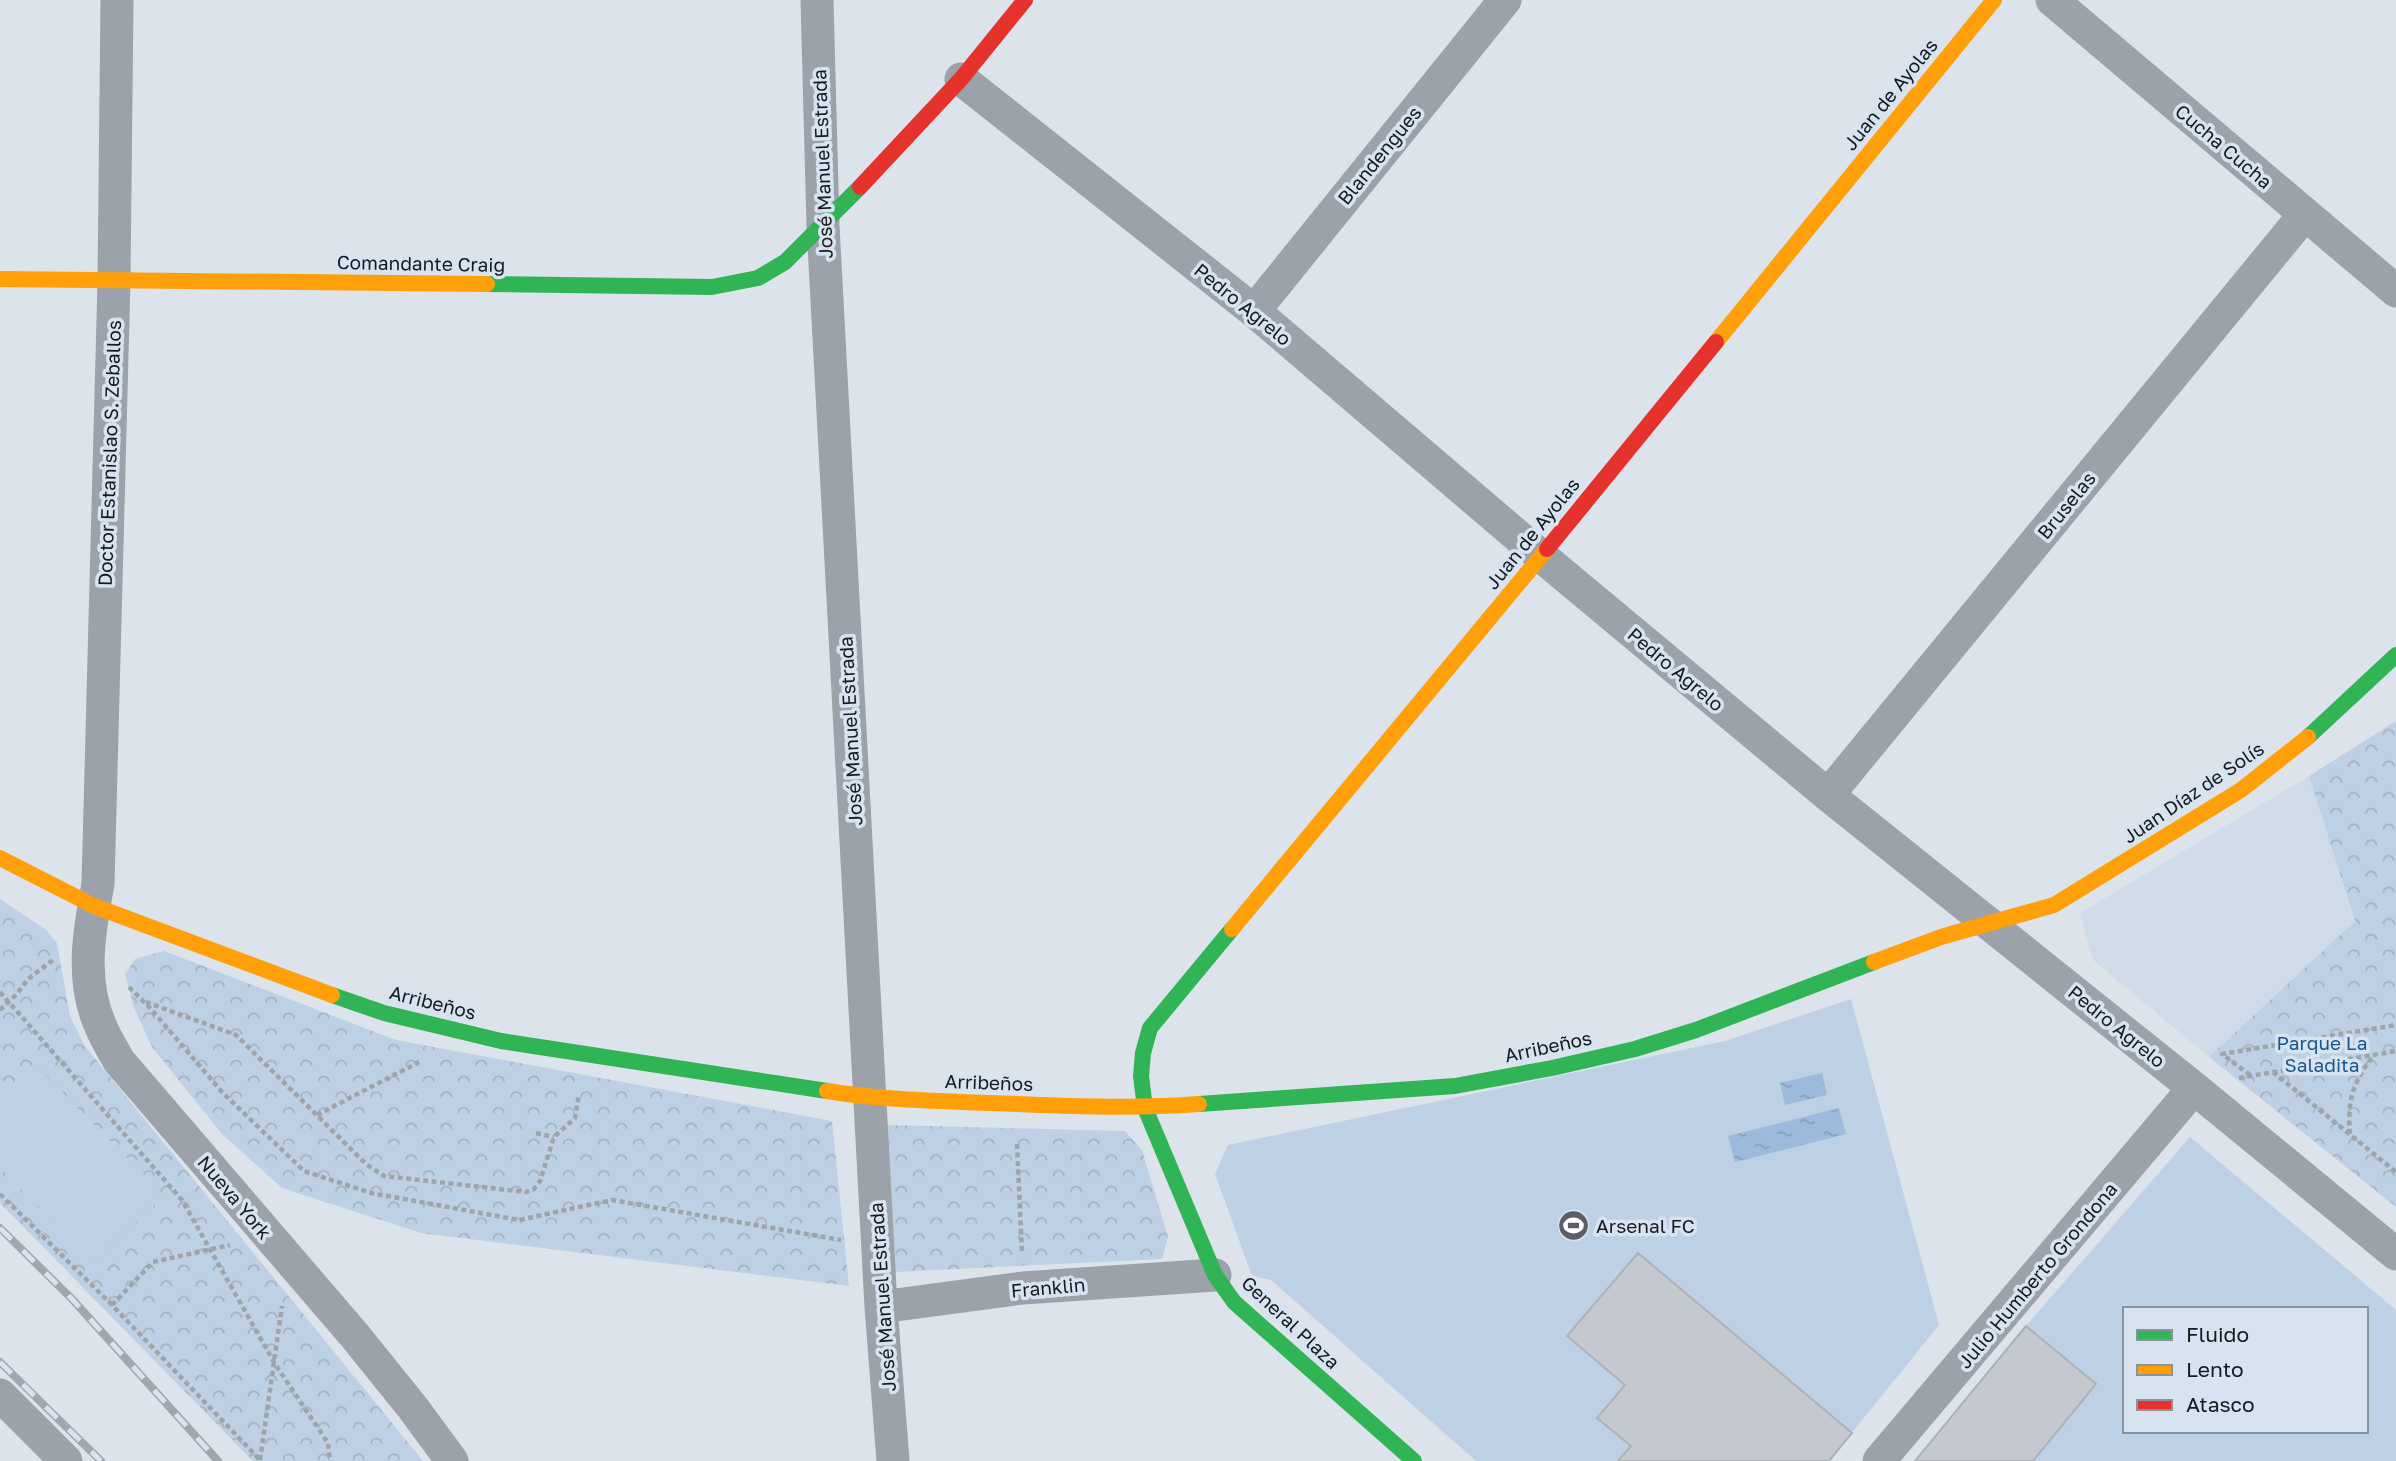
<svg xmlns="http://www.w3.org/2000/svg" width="2396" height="1461" font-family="'Golos Text',sans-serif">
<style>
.built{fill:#cfdbe9}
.forest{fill:url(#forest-crowns)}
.pitch{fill:#bed0e3;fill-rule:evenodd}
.water{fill:url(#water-ripples)}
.building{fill:#c4c9cf;stroke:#adb2b7;stroke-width:2}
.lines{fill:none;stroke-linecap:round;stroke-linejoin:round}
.path{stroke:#9fa4a9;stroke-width:4.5;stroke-dasharray:5 3.5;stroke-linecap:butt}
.street{stroke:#9ca2a9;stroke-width:33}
.fast{stroke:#30b455;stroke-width:16}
.slow{stroke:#ff9f0a;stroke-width:16}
.jam{stroke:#e5322d;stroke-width:16}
.rail-casing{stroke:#a2a7ad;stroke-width:8}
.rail{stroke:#d7e3f0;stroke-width:5;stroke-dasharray:16;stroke-linecap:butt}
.labels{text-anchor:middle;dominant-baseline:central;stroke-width:7;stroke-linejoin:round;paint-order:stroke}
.street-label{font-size:19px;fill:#161a1e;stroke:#d7e3f0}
.park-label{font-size:19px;fill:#1a558e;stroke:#d7e3f0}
.poi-label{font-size:19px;fill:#161a1e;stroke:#d7e3f0;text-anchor:start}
</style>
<defs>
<pattern id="forest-crowns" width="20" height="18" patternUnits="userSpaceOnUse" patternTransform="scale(1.75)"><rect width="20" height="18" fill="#bed0e3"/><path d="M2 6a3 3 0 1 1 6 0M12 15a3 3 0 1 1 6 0" fill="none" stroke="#a3b2c2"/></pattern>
<pattern id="water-ripples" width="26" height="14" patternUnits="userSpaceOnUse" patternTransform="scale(1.75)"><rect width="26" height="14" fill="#9bbadc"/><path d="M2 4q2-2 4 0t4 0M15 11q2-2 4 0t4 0" fill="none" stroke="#859fbc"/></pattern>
</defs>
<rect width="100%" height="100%" fill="#dde3ea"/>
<path class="built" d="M2309,776l46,145 -146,136 -116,-97 -13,-47z"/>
<path class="forest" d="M2396,721v486l-187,-150 146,-136 -46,-145z
M0,899l46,31 11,13 13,73 14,29 339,416h-170l-253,-258z
M164,951l232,89 436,81 17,165 -428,-53 -139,-45 -60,-54 -70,-87 -18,-39 -9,-34 10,-15z
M887,1125l238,6 17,19 26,87 -6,22 -267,13z"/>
<path class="pitch" d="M1851,999l88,326 -110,136h-353l-205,-181 -19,-4 -37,-102 13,-29 497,-104z
M35,1065l129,130 -69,68 -95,-95v-68z
M2190,1137l206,173v151h-481l111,-135zM2125,1309h241v122h-241z"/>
<path class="water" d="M1822,1073l5,22 -42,10 -5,-22z
M1839,1108l7,26 -111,28 -7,-26z"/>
<path class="building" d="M1638,1253l214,180 -23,28h-211l13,-15 -34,-28 28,-33 -58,-49z
M2026,1326l70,58 -63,77h-118z"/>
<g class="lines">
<path class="path" d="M129,987l21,21 73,85 81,78 67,22 148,27 93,-20 229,40
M0,992l182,208 93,164 53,79 2,18
M146,1002l90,33 130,129 18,12 142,16 8,-3 6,-8 14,-44 21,-19 4,-24
M0,1010l17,-16 11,-15 25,-19
M2273,1072l123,100
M2250,1075l-28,-21 174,-29
M2239,1078l157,-27
M317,1115l102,-53
M536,1133l18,4
M2350,1134c-3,-34 3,-52 24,-79
M1017,1144l5,110
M0,1194l112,111 149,156
M112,1305l41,-43 77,-17
M260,1460l22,-154"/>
<path class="street" d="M117,0l-3,281 -16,603c-9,47 -18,97 3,143 5,12 12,23 18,34l236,275 58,72 39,53
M817,0l6,226 58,1081 12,154
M2052,0l344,291
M961,79l293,232 287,245 287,239 366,293 202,166
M1254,311l251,-311
M1828,795l477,-581
M881,1307l142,-19 192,-13
M0,1395l66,66
M1879,1461l315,-373"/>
<path class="fast" d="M487,284l225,3 46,-9 27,-16 75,-75
M2308,737l88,-82
M1232,929l-82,99 -7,25 -2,23 4,32 70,167 19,27 180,159
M332,995l52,18 117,28 326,50
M1199,1104l256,-18 97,-18 83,-19 61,-19 178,-68"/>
<path class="slow" d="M0,279l487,5
M1716,342l278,-342
M0,858l94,48 238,89
M1232,929l315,-380
M1874,962l67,-25 113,-32 187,-115 67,-53
M827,1091c55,9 109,10 165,12 69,3 138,6 207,1"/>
<path class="jam" d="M860,187l101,-108 64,-79
M1547,549l169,-207"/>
<defs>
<path id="rail" d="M0,1228l72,71 146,162
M0,1362l101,99"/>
</defs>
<use href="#rail" class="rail-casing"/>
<use href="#rail" class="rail"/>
</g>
<defs>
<symbol id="stadium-disc" viewBox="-11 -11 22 22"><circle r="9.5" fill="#5c6065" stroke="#d7e3f0"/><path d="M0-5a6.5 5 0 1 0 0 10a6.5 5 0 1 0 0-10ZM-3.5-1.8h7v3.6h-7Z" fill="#fff"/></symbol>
</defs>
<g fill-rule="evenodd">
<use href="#stadium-disc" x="1556" y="1208" width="35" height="35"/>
</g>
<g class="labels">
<g class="street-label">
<text transform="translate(1890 94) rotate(-51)">Juan de Ayolas</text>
<text transform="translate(2224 146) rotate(40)">Cucha Cucha</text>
<text transform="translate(1379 155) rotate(-51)">Blandengues</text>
<text transform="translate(822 164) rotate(-92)">José Manuel Estrada</text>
<text transform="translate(421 263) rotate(1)">Comandante Craig</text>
<text transform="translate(1243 304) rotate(39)">Pedro Agrelo</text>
<text transform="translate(109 453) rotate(-88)">Doctor Estanislao S. Zeballos</text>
<text transform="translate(2066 505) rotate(-51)">Bruselas</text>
<text transform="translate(1532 533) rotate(-51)">Juan de Ayolas</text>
<text transform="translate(1676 669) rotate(40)">Pedro Agrelo</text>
<text transform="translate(850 731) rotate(-93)">José Manuel Estrada</text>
<text transform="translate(2193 792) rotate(-34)">Juan Díaz de Solís</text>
<text transform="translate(433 1002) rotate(14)">Arribeños</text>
<text transform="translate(2117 1026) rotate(39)">Pedro Agrelo</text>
<text transform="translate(1548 1046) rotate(-12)">Arribeños</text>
<text transform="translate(989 1082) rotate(2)">Arribeños</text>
<text transform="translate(235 1197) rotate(50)">Nueva York</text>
<text transform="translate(2037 1275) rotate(-50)">Julio Humberto Grondona</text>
<text transform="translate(1048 1287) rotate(-5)">Franklin</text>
<text transform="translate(882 1297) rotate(-94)">José Manuel Estrada</text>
<text transform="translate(1291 1322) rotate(43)">General Plaza</text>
</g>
<g class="park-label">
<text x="2322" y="1042">Parque La<tspan x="2322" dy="22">Saladita</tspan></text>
</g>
<g class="poi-label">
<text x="1596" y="1225">Arsenal FC</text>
</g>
</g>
<rect x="2123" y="1307" width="245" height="126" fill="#d7e3f0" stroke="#8a939c" stroke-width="2"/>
<rect x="2137" y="1330" width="35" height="10" fill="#30b455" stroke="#8a939c" stroke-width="2"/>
<text x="2186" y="1342" font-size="21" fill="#161a1e">Fluido</text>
<rect x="2137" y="1365" width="35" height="10" fill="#ff9f0a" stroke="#8a939c" stroke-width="2"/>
<text x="2186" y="1377" font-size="21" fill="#161a1e">Lento</text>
<rect x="2137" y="1400" width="35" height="10" fill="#e5322d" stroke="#8a939c" stroke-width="2"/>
<text x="2186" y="1412" font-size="21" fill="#161a1e">Atasco</text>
</svg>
